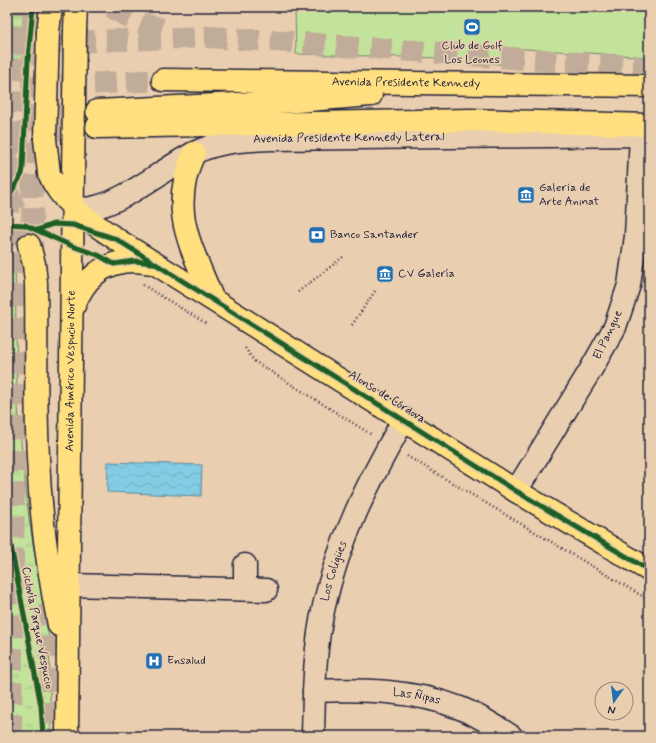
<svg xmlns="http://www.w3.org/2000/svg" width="656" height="743" font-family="Mynerve,sans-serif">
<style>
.grass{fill:url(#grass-tufts);stroke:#72826b}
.pitch{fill:#c3e39b;stroke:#72826b}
.water{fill:url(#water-waves);stroke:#5c89a0}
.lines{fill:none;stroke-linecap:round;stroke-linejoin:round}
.major-tunnel{stroke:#c1ac99;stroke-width:22;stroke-dasharray:22 11;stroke-linecap:butt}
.highway-tunnel{stroke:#c1ac99;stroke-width:22;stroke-dasharray:22 11;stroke-linecap:butt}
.minor-casing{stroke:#22223b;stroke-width:25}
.major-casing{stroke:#22223b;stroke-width:25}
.highway-casing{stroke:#22223b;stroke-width:25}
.path{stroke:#22223b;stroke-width:2.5;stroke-dasharray:1 3;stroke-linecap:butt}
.minor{stroke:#e9ceb0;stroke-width:22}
.major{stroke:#ffdf80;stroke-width:22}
.highway{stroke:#ffdf80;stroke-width:22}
.major-bridge-casing{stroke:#22223b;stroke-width:25;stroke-linecap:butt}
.major-bridge{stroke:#ffdf80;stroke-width:22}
.cycleway-casing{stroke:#e9ceb0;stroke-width:8}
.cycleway{stroke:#1b5e20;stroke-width:5}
.labels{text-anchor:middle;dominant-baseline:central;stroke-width:3.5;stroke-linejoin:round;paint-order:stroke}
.poi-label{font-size:12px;fill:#22223b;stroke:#e9ceb0;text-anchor:start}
.street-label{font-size:12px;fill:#22223b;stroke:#e9ceb0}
</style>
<defs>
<pattern id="grass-tufts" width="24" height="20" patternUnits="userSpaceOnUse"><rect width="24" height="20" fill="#c3e39b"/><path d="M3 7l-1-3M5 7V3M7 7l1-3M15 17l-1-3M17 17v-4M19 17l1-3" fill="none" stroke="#a7c286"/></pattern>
<pattern id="water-waves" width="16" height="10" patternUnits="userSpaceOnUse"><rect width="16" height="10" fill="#83cde4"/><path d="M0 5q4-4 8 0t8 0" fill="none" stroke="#71b0c4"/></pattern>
</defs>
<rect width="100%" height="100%" fill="#e9ceb0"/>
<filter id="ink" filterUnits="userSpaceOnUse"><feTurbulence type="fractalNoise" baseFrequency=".025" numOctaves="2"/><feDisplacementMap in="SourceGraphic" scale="8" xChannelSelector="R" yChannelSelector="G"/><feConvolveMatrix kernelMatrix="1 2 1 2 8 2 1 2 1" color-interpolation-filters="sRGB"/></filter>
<g filter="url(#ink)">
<path class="grass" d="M7,7h21l-6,67 -15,1z
M7,258l8,1 2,134 3,40 9,86 20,121 2,96h-44z"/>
<path class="pitch" d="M295,7h354v50l-138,-9 -2,17 -68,-7 -145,-4z"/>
<path class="water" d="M108,462l94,3 -1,31 -94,-4z"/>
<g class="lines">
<path class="major-tunnel" d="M7,134l90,-7
M7,154c3,-12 10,-16 20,-22
M7,190l22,55"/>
<path class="highway-tunnel" d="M112,7c21,15 36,19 61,24
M7,44l200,-7 82,5 360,26
M28,87l135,-7
M26,117l67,-6
M7,245l7,-196 3,-42
M32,263l1,-256
M50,603l2,49 -1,84
M11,736l6,-501"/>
<defs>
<g id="minor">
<path id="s1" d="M73,208c6,0 12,1 18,0 33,-5 73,-40 103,-55 25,-12 52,-13 78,-14l369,-4 -5,101 -7,49 -14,42 -25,44 -74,120"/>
<path d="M69,585l197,5"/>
<path d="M245,589v-24"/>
<path id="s2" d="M314,691c48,-2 100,-1 146,17 18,7 35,18 51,28"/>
<path id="s3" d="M313,736c1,-44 1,-87 11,-130 15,-67 46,-127 80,-187"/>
</g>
<g id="major">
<path d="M75,30l1,-23"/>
<path d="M48,32l3,-25"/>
<path d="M97,127l372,-7 180,5"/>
<path d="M194,153c-26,58 -3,92 18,145"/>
<path d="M49,173c12,31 40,47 67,66l400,252 133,79"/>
<path d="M29,245l5,19 2,19c1,58 -1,116 2,174 2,57 10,113 21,168"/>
<path d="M73,308c10,-28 30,-47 61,-47 6,0 13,2 19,2"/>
<path id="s4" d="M67,736l6,-562"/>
</g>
<g id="highway">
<path id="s5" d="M163,80l486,6"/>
<path d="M97,111l199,-10 75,-6"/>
</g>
</defs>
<use href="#minor" class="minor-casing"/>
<use href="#major" class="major-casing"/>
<use href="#highway" class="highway-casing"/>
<path class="path" d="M7,228l7,1
M143,285l64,39
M298,292l45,-35
M352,325l23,-34
M245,348l9,13 118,74
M407,456l242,144"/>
<use href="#minor" class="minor"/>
<use href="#major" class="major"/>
<use href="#highway" class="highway"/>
<defs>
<path id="major-bridge" d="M48,32l-3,107 4,34
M73,174l2,-144"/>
</defs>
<use href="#major-bridge" class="major-bridge-casing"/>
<use href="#major-bridge" class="major-bridge"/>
<defs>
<path id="cycleway" d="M7,199l15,-25 1,-6 5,-109 5,-52
M7,224l18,1 47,21 26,9 16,9 21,-3 17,2
M37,230l16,-6 20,1 43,14 400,252 133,79
M7,524l34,182 2,30"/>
</defs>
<use href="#cycleway" class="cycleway-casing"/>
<use href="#cycleway" class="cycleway"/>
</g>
</g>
<defs>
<symbol id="stadium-square" viewBox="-11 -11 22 22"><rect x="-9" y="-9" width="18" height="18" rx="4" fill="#1f6fb2" stroke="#e9ceb0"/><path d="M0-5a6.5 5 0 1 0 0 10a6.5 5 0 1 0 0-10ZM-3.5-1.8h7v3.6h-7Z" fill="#fff"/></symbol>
<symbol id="museum-square" viewBox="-11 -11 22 22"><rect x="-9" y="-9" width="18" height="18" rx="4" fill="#1f6fb2" stroke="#e9ceb0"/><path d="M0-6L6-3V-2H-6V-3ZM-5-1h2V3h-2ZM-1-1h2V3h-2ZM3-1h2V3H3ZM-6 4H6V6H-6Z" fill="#fff"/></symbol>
<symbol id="bank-square" viewBox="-11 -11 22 22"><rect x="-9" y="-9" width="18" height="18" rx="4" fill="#1f6fb2" stroke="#e9ceb0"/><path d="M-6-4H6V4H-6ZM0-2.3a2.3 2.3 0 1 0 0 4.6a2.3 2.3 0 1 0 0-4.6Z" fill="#fff"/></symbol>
<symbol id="hospital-square" viewBox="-11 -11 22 22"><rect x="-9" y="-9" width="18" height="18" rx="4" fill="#1f6fb2" stroke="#e9ceb0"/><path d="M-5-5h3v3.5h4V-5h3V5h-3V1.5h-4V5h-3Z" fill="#fff"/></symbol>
</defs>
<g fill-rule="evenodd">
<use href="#stadium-square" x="462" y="17" width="20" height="20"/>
<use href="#museum-square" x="516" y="185" width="20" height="20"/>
<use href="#bank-square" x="307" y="225" width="20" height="20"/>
<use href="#museum-square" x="375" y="264" width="20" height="20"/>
<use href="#hospital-square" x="144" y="651" width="20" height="20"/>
</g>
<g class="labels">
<g class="poi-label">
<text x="472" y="46" text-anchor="middle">Club de Golf<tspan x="472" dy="14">Los Leones</tspan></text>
<text x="539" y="188">Galeria de<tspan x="539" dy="14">Arte Aninat</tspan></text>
<text x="330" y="235">Banco Santander</text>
<text x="398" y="274">CV Galería</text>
<text x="167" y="661">Ensalud</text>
</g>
<g class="street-label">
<text stroke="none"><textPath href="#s5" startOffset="243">Avenida Presidente Kennedy</textPath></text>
<text stroke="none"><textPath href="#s1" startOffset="292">Avenida Presidente Kennedy Lateral</textPath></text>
<text transform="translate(608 335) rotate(-65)">El Pangue</text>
<text stroke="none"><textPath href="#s4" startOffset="365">Avenida Américo Vespucio Norte</textPath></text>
<text transform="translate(387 397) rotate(32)">Alonso de Córdova</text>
<text stroke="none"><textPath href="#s3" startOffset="167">Los Coligües</textPath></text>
<text transform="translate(37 628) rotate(79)">Ciclovía Parque Vespucio</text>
<text stroke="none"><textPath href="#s2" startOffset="103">Las Ñipas</textPath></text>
</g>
</g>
<rect width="656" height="743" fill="none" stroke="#e9ceb0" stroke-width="24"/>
<rect x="12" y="12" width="632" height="719" fill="none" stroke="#22223b" stroke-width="1.5" filter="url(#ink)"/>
<g transform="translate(614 701) rotate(194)"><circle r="19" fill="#e9ceb0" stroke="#998981"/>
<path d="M0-3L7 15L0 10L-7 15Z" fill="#1f6fb2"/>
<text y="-6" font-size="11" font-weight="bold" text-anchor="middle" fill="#22223b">N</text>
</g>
</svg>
